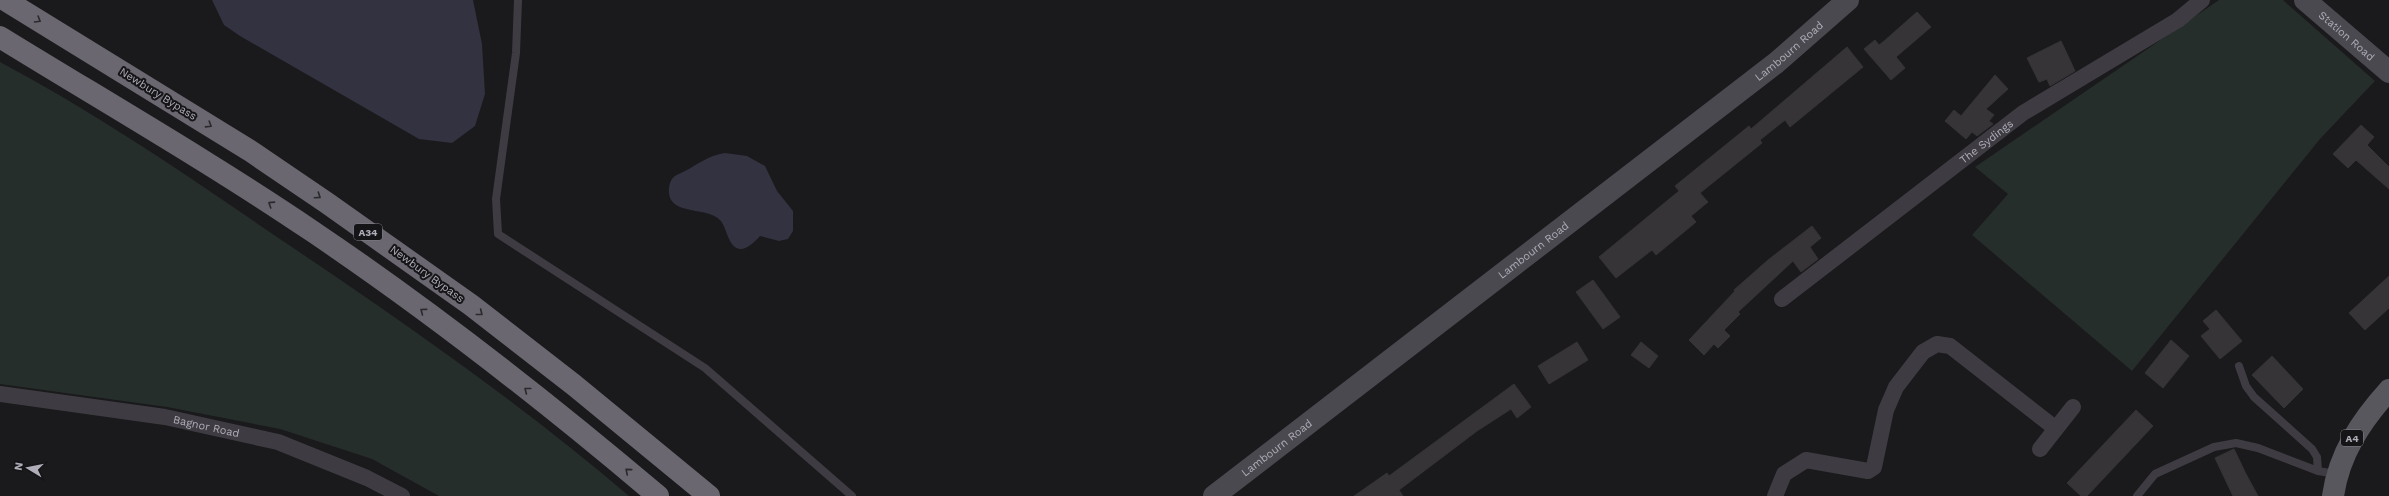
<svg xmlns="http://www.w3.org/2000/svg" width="2389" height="496" font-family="'Work Sans',sans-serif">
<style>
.green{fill:#252e2b}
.water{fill:#323240}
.building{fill:#363437;stroke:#353337}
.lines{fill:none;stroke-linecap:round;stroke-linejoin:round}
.lane{stroke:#3e3c42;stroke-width:8}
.street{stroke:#3e3c42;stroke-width:16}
.secondary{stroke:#4b4950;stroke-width:22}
.primary{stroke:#59575e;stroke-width:22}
.highway{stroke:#6a6770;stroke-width:22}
.oneway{stroke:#2a292c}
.labels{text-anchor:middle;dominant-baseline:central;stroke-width:4;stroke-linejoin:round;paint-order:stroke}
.shield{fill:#151416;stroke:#827f88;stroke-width:1}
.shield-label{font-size:10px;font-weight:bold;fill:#b0adb9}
.street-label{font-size:11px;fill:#b0adb9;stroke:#151416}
</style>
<rect width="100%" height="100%" fill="#1a191b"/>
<path class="green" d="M2219,0h64l92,81 -55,58 -188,232 -160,-136 36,-41 -33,-27z
M0,62c98,52 191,116 283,179 119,80 237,162 346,255h-190l-67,-37 -92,-30 -113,-22 -167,-23z"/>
<path class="water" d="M212,0h261l9,44 3,50 -10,32 -23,17 -33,-4 -179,-103 -16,-11z
M725,153l22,3 18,10 12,25 16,20v20l-5,8 -9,2 -19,-5c-4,5 -14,14 -20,13 -12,-1 -13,-22 -20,-29 -13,-15 -59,-2 -50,-37 2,-6 6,-8 11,-10 15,-7 27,-18 44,-20z"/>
<path class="building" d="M1917,12l14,15 -35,30 9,11 -14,12 -27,-31 11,-9 4,5 4,-3z
M2061,41l14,30 -25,15 -3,-7 -8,3 -12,-24z
M1847,47l16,20 -73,60 -5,-7 -25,20 2,3 -62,50 8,9 -17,14 5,6 -40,33 -4,-5 -36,28 -17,-21 80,-66 -4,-5 74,-60 2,3z
M1995,75l13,14 -22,20 8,6 -5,6 4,3 -16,12 -5,-4 -6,7 -21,-18 9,-11 7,6z
M2361,125l13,12 -7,8 22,22v22l-33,-29 -8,8 -15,-14z
M1812,226l9,12 -11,9 8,12 -17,13 -8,-11 -55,51 2,2 -16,16 6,6 -12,12 -4,-4 -10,11 -15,-15 46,-49 -1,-1 34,-30z
M2389,276v32l-24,22 -16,-17z
M1593,280l27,37 -17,12 -27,-37z
M2216,310l26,31 -22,18 -19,-23 9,-7 -7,-8z
M2171,340l18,16 -26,32 -18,-15z
M1577,342l11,18 -39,24 -11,-18z
M1641,342l17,14 -9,12 -18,-13z
M2272,356l31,33 -19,19 -32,-33z
M1514,384l17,23 -14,11 -6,-9 -34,22 -78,59 4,6h-49l33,-23 2,3z
M2136,410l17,16 -66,70h-6l-14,-13z
M2234,449l12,25 12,22h-25l-18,-38z"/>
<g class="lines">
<path class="lane" d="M518,0l-2,53 -20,146 2,35 207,134 147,128
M2239,366l7,20 8,11 58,52 5,8 1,14
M2137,496l18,-22 59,-27 22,-4 22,5 60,23 18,3"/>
<g class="street">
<path id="s1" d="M1782,299l241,-186 155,-93 24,-20"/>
<path id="s2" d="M0,394l165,23 113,25 89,36 35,18"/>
<path d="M2040,449l33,-42"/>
<path d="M1775,496l9,-22 22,-14 62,11 6,-4 12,-57 10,-23 27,-35 14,-8 13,2 105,82"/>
</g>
<g class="secondary">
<path id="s3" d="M2305,0l84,72"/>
<path id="s4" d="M1214,496l562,-433 72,-63"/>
</g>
<path class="primary" d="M2333,496c6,-42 28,-75 56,-106"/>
<path class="highway" d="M5,0l247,152 75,51 144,102 103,80 135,111
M0,37c104,64 210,125 312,194 120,81 235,171 346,265"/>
</g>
<defs><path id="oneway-chevron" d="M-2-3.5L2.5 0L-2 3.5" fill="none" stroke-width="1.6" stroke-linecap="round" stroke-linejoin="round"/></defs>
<g class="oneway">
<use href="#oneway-chevron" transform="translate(38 20) rotate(31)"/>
<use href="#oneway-chevron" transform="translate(209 125) rotate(32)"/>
<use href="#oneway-chevron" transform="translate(318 196) rotate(34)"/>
<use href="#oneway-chevron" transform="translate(271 204) rotate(-147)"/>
<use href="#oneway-chevron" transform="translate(423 311) rotate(-143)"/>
<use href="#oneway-chevron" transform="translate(480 313) rotate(38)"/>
<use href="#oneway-chevron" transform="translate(527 390) rotate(-142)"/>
<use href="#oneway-chevron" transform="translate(628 471) rotate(-140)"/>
</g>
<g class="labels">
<g class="shield">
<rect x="354" y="224" width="28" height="16" rx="3"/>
<rect x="2341" y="430" width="22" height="16" rx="3"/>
</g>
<g class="shield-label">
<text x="368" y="232">A34</text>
<text x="2352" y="438">A4</text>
</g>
<g class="street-label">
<text stroke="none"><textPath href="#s3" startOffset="55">Station Road</textPath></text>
<text stroke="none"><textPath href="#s4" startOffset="727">Lambourn Road</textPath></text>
<text transform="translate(158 94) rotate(32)">Newbury Bypass</text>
<text stroke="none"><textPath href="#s1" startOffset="258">The Sydings</textPath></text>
<text stroke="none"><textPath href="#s4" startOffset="403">Lambourn Road</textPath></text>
<text transform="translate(427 274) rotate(36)">Newbury Bypass</text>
<text stroke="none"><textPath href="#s2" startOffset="209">Bagnor Road</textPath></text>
<text stroke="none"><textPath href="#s4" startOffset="79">Lambourn Road</textPath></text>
</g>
</g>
<g transform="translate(28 468) rotate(280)" stroke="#151416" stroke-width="3" paint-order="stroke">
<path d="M0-3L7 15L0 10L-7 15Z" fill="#b0adb9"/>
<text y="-6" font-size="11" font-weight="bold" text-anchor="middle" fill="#b0adb9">N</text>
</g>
</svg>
